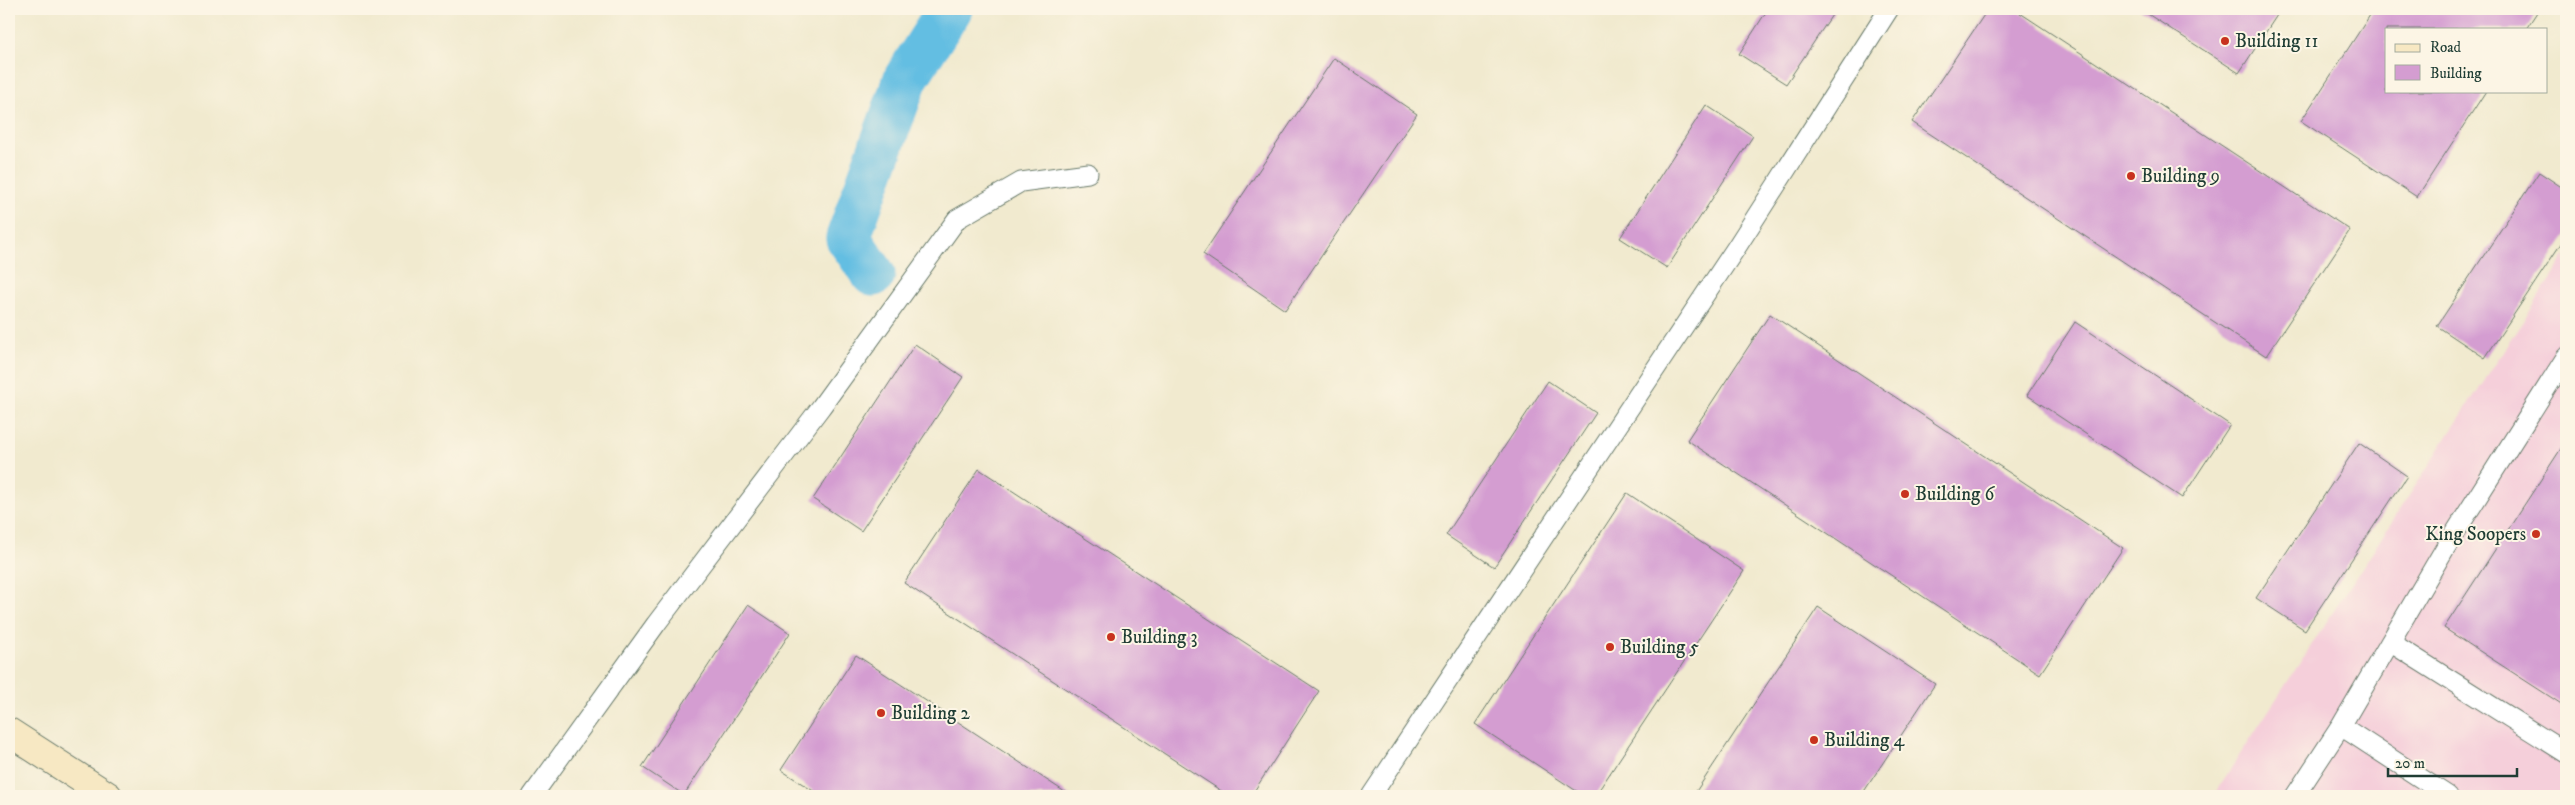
<svg xmlns="http://www.w3.org/2000/svg" width="2575" height="805" font-family="'IM FELL DW Pica',serif">
<style>
.built{fill:#f5cfda}
.lines{fill:none;stroke-linecap:round;stroke-linejoin:round}
.canal{stroke:#64bee2;stroke-width:45}
.building{fill:#d49dd1}
.service-casing{stroke:#687a6a;stroke-width:21}
.secondary-casing{stroke:#687a6a;stroke-width:30}
.service{stroke:#fff;stroke-width:19}
.secondary{stroke:#f7e8c3;stroke-width:28}
.poi-dot{fill:#c8321e;stroke:#fcf5e5;stroke-width:2}
.labels{text-anchor:middle;dominant-baseline:central;stroke-width:4;stroke-linejoin:round;paint-order:stroke}
.poi-label{font-size:19px;fill:#1f3d34;stroke:#fcf5e5;text-anchor:start}
</style>
<rect width="100%" height="100%" fill="#fcf5e5"/>
<filter id="ink" filterUnits="userSpaceOnUse"><feTurbulence type="fractalNoise" baseFrequency=".02" numOctaves="2"/><feDisplacementMap in="SourceGraphic" scale="10" xChannelSelector="R" yChannelSelector="G"/><feConvolveMatrix kernelMatrix="1 2 1 2 8 2 1 2 1" color-interpolation-filters="sRGB"/></filter>
<filter id="wash" filterUnits="userSpaceOnUse"><feTurbulence type="fractalNoise" baseFrequency=".0096" numOctaves="4" result="noise"/><feDisplacementMap in="SourceGraphic" scale="20" xChannelSelector="R" yChannelSelector="G"/><feGaussianBlur stdDeviation="1.12" result="paint"/><feColorMatrix in="noise" values="0 0 0 0 0 0 0 0 0 0 0 0 0 0 0 0 0 1.4 0 .05"/><feComposite in="paint" operator="in"/></filter>
<g filter="url(#wash)">
<rect width="100%" height="100%" fill="#f1eacf"/>
<path class="built" d="M2566,255v541h-353z"/>
<g class="lines">
<path class="canal" d="M873,274l-25,-36 58,-160 44,-69"/>
</g>
<g id="blocks">
<path class="building" d="M1768,9h68l-50,75 -47,-30z
M1988,9h26l336,221 -84,126 -354,-234z
M2140,9h141l-42,64z
M2374,9h165l-13,20h-140v62h100l-69,106 -116,-76z
M1334,58l83,56 -132,196 -82,-56z
M1706,105l47,31 -86,132 -47,-30z
M2539,172l27,18v46l-81,122 -48,-32z
M1770,314l353,234 -83,126 -353,-234z
M2075,322l155,103 -48,73 -155,-103z
M915,344l48,33 -102,154 -48,-32z
M1548,381l48,32 -102,154 -48,-32z
M2566,441v266l-122,-79z
M2359,443l48,33 -102,154 -49,-32z
M979,469l340,222 -68,105h-22l-325,-213z
M1627,493l117,78 -149,225h-11l-109,-72z
M748,605l42,28 -106,162 -42,-28z
M1818,607l117,77 -74,112h-168z
M856,655l215,141h-250l-40,-26z"/>
</g>
</g>
<g filter="url(#ink)">
<use href="#blocks" fill-opacity="0" stroke="#687a6a" stroke-width="1"/>
<g class="lines">
<defs>
<path id="service" d="M2390,642l176,111
M2341,726l107,70
M532,796l124,-172 165,-217 136,-188 64,-37 67,-9
M1371,796l365,-548 153,-239
M2295,796l46,-70 103,-176 122,-193"/>
<path id="secondary" d="M9,732l99,64"/>
</defs>
<use href="#service" class="service-casing"/>
<use href="#secondary" class="secondary-casing"/>
<use href="#service" class="service"/>
<use href="#secondary" class="secondary"/>
</g>
</g>
<g class="poi-dot">
<circle cx="2225" cy="41" r="5"/>
<circle cx="2131" cy="176" r="5"/>
<circle cx="1905" cy="494" r="5"/>
<circle cx="2536" cy="534" r="5"/>
<circle cx="1111" cy="637" r="5"/>
<circle cx="1610" cy="647" r="5"/>
<circle cx="881" cy="713" r="5"/>
<circle cx="1814" cy="740" r="5"/>
</g>
<g class="labels">
<g class="poi-label">
<text x="2235" y="41">Building 11</text>
<text x="2141" y="176">Building 9</text>
<text x="1915" y="494">Building 6</text>
<text x="2526" y="534" text-anchor="end">King Soopers</text>
<text x="1121" y="637">Building 3</text>
<text x="1620" y="647">Building 5</text>
<text x="891" y="713">Building 2</text>
<text x="1824" y="740">Building 4</text>
</g>
</g>
<rect width="2575" height="805" fill="none" stroke="#fcf5e5" stroke-width="30"/>
<rect x="2385" y="28" width="162" height="65" fill="#fcf5e5" stroke="#a4ab9e"/>
<rect x="2395" y="44" width="25" height="8" fill="#f7e8c3" stroke="#a4ab9e"/>
<text x="2430" y="52" font-size="15" fill="#1f3d34">Road</text>
<rect x="2395" y="65" width="25" height="15" fill="#d49dd1" stroke="#a4ab9e"/>
<text x="2430" y="78" font-size="15" fill="#1f3d34">Building</text>
<path d="M2388 768v8h129v-8" fill="none" stroke="#1f3d34" stroke-width="2.5"/>
<text x="2395" y="768" font-size="15" fill="#1f3d34" stroke="#fcf5e5" stroke-width="4" paint-order="stroke">20 m</text>
</svg>
